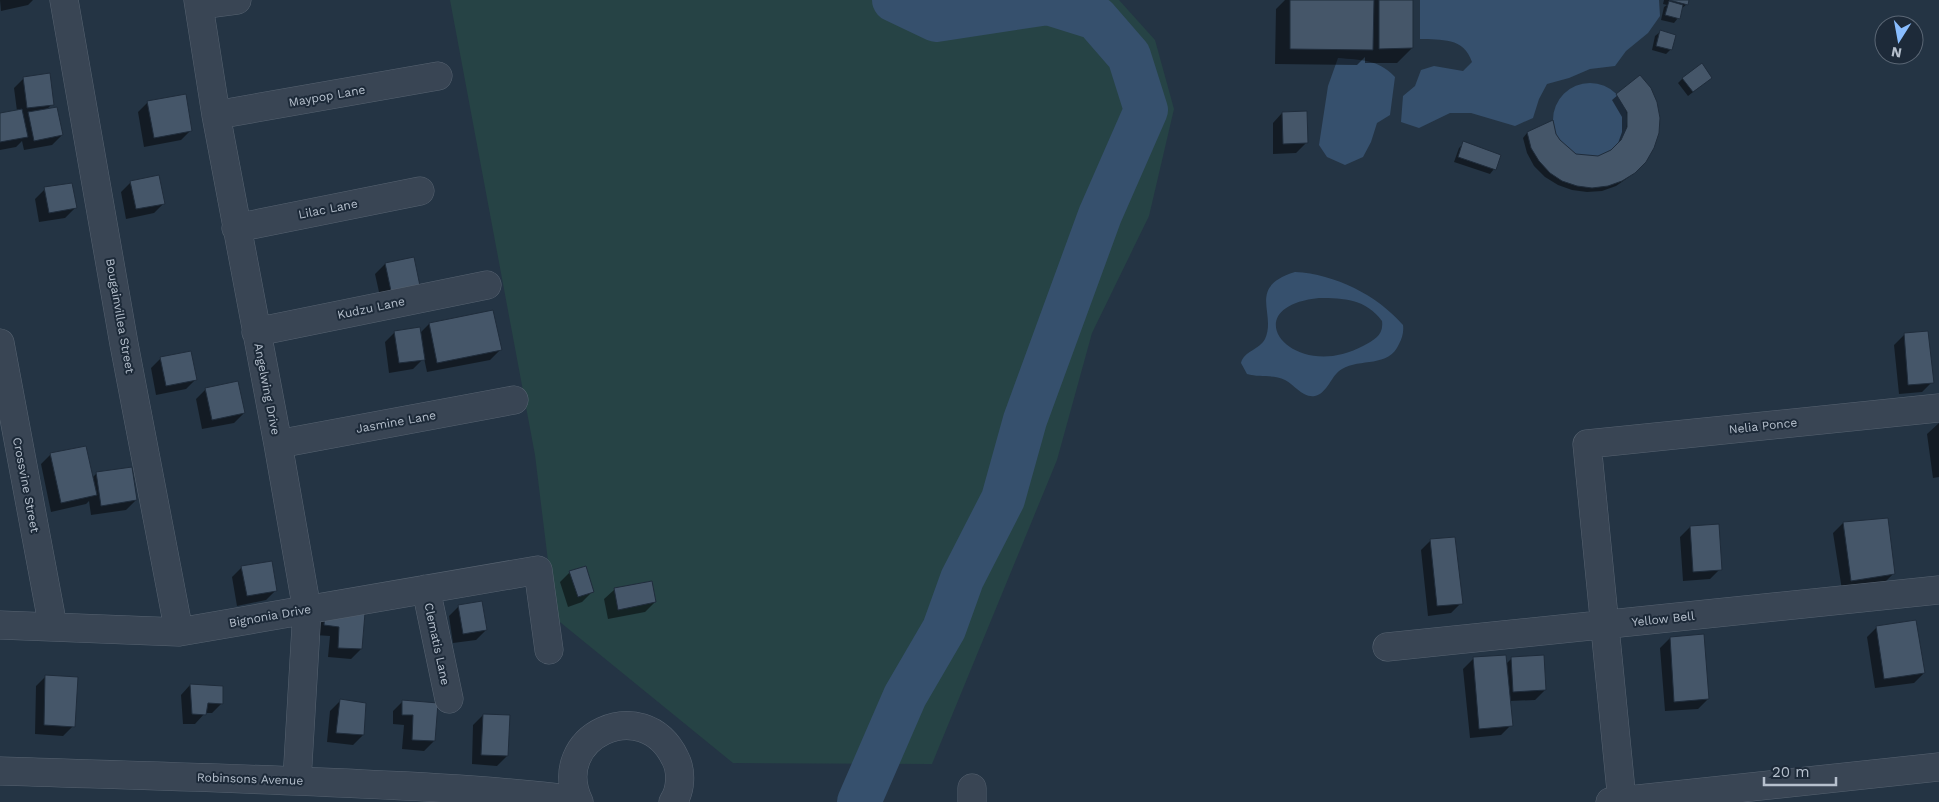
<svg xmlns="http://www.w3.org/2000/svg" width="1939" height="802" font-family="'Work Sans',sans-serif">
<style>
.green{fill:#264345}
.water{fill:#36506d;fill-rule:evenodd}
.shadow{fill:#0007}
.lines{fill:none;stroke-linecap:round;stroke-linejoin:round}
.river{stroke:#36506d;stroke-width:44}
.building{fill:#455669;stroke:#1f2c3b}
.minor-casing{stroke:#576371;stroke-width:29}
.minor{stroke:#394554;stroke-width:28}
.labels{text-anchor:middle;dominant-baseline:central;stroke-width:4;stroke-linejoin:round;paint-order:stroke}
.street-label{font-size:12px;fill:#b6c0cd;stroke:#1d2a39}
</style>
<rect width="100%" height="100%" fill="#243444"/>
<path class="green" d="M450,0h669l36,40 19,69 -25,107 -57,117 -35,127 -125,304 -199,-1 -178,-145 -20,-163z"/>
<path class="water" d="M1420,0h239l1,16 -12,17 -22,18 -11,15 -25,3 -21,9 -22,6 -8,15 -6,19 -18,8 -44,-13h-21l-31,15 -18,-6 2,-26 12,-10 6,-16 13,-4 29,5 9,-9c-8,-25 -31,-22 -52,-23z
M1338,58c23,2 40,1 57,19l-5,38 -13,8 -6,19 -8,15 -18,8 -18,-8 -8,-12 9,-59z
M1553 120a37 37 0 1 1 74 0a37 37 0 1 1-74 0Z
M1295,272c40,2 82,23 108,53 1,7 -1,13 -4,19 -10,24 -39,14 -57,25 -11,6 -14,24 -27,27 -13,2 -20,-11 -30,-16 -11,-6 -25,-2 -38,-6l-6,-11c3,-12 18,-13 24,-24 12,-26 -19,-52 30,-67zM1319,298c25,0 47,1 63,23 2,14 -8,19 -19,25 -71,38 -131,-39 -44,-48z"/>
<path class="shadow" d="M0,0h33l-5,5 -27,6z
M1285,0h127v48l-15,15h-32v-6l-8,8 -82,-1 1,-55z
M1664,0h24l-1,4 -6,5 -3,9 -4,5 -13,-3 3,-13 3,-2 -4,-1z
M1660,32l11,17 -5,5 -14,-4 3,-14z
M1640,76l5,85 -16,16 -13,9 -14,5 -15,1 -15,-2 -14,-5 -13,-8 -11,-11 -7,-13 -4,-15 4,-5 28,1 4,7 17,14 22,2 14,-5 5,-6 5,-14v-15l-10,-17z
M24,78l28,26 -6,6 16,25 -10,10 -28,5 -2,-9 -6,6 -16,3v-36l17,-3 -3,-23z
M1683,78l23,4 -18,14 -10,-13z
M148,102l43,28 -10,10 -37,7 -6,-35z
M1282,113l24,30 -10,10 -23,1v-31z
M1464,143l30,26 -4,5 -36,-12 5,-14z
M131,182l33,21 -10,10 -28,6 -5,-27z
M45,189l30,19 -10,10 -26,4 -4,-23z
M385,264l33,21 -37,16 -6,-27z
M429,324l71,26 -10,10 -63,12 -3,-14 -11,11 -24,4 -4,-31 10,-10 24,2z
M1927,333l5,49 -10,10 -23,2 -5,-49 10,-10z
M161,358l35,21 -10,10 -30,6 -5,-27z
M206,389l38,24 -10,10 -32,6 -6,-30z
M1939,423v54l-6,1 -6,-44z
M51,454l41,24 4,-4 35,-6 5,32 -10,10 -35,5 -2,-14 -3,3 -35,8 -10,-48z
M1843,523l50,51 -10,10 -41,6 -9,-57z
M1690,527l30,42 -10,10 -27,2 -3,-44z
M1431,540l30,63 -10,10 -23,3 -7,-66z
M242,567l34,23 -10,10 -29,6 -5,-29z
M570,572l22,20 -10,10 -14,5 -8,-25z
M614,590l41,12 -10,10 -37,7 -4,-20z
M459,606l27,24 -10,10 -23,3 -4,-27z
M363,614l-2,35 -10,10 -23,-2 2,-21 -15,-1 1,-10 10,-10z
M1877,627l47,46 -10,10 -39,5 -8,-51z
M1670,638l38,61 -10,10 -33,2 -5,-63z
M1505,656l1,8 5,-5 34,31 -10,10 -26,1 2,24 -10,10 -31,3 -7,-69 10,-10z
M46,676l27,50 -10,10 -28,-2 1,-48z
M190,685l32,18 -10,10h-7l-10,11h-12l-2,-29z
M340,701l23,34 -10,10 -26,-3 3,-31z
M403,701l31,40 -10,10 -22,-2 2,-24 -11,-1v-13z
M483,715l24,41 -10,10 -25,-2 1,-39z"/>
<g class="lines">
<path class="river" d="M859,802l46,-106 39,-67 18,-50 41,-80 22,-79 75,-205 46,-105 -17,-54 -33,-38 -48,-15 -112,17 -42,-20"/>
</g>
<path class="building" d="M1290,0h84l-1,50 -83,-1z
M1379,0h34v48l-34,1z
M1669,0h20l-1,5z
M1669,1l14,4 -3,14 -15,-4z
M1660,30l16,5 -4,15 -16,-4z
M1702,63l10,15 -19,14 -11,-14z
M50,73l4,32 -27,3 -4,-31z
M1640,75l11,13 6,14 3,16 -1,15 -5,15 -8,14 -11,11 -13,8 -14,5 -16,2 -15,-2 -15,-5 -12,-8 -11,-12 -8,-13 -4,-16 26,-12 3,14 4,6 16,14 22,2 13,-6 10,-10 6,-13v-15l-11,-18z
M186,94l6,37 -38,7 -7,-37z
M57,107l6,28 -29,6 -6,-29z
M22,109l6,28 -28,5v-29z
M1307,111l1,32 -25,1 -1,-32z
M1463,141l38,14 -5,15 -38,-13z
M159,175l6,29 -29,5 -6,-28z
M72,183l5,25 -28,5 -5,-26z
M414,257l6,29 -29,5 -6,-28z
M493,310l9,40 -65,13 -8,-40z
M420,327l5,33 -26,3 -5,-32z
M1928,331l6,52 -26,2 -4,-52z
M191,351l6,29 -31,6 -6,-29z
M238,381l7,32 -33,7 -7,-32z
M86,446l11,49 -36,8 -11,-50z
M132,467l5,33 -36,6 -5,-34z
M1888,518l7,56 -44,7 -8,-59z
M1719,524l3,46 -29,2 -3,-46z
M1455,537l8,67 -26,2 -7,-67z
M272,561l5,30 -30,5 -6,-30z
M586,566l8,26 -16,5 -9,-26z
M652,581l4,21 -38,8 -4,-22z
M482,601l5,29 -24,4 -5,-29z
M365,613l-3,36 -24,-1 1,-21 -15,-2 1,-11z
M1916,620l9,53 -41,6 -8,-53z
M1704,634l5,65 -35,3 -4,-65z
M1506,655l7,71 -34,3 -6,-72z
M1544,655l2,35 -33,2 -2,-35z
M45,675l33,2 -3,50 -31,-2z
M190,684l33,2v18l-15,-1 -2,12 -14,-1z
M340,699l26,4 -2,32 -28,-2z
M402,700l36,3 -3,38 -23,-1 1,-25h-11z
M483,714l27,1 -2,41 -27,-1z"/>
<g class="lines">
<defs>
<path id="minor" d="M64,0l60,344 55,288
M198,0l18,115 62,329 29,166 -10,170
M199,5l38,-5
M216,115l222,-39
M236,228l184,-37
M256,332l231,-47
M0,343l53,284
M278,444l236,-44
M426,589l23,110
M0,625l179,7 359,-62 11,80
M1387,647l552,-57
M0,771c121,4 242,7 363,13 72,3 143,7 215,16
M1622,801l-35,-357 352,-36
M579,802c-31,-65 64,-110 96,-44 7,13 6,32 -2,44
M972,802v-14
M1610,802l329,-35"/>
</defs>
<use href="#minor" class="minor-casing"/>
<use href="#minor" class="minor"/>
</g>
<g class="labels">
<g class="street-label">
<text transform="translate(327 96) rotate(-10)">Maypop Lane</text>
<text transform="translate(328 209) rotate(-11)">Lilac Lane</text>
<text transform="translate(371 308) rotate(-12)">Kudzu Lane</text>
<text transform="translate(120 316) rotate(80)">Bougainvillea Street</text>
<text transform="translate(267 389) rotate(79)">Angelwing Drive</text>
<text transform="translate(396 422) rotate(-10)">Jasmine Lane</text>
<text transform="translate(1763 426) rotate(-6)">Nelia Ponce</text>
<text transform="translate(26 485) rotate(79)">Crossvine Street</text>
<text transform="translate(270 616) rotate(-10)">Bignonia Drive</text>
<text transform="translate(1663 619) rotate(-6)">Yellow Bell</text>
<text transform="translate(437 644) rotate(78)">Clematis Lane</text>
<text transform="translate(250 779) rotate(2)">Robinsons Avenue</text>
</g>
</g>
<g transform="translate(1899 40) rotate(191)"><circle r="24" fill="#1d2a39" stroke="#5a6674"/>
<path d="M0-4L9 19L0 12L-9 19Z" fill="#89bdff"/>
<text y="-8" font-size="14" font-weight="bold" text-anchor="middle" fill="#b6c0cd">N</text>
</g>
<path d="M1764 777v8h72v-8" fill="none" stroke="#b6c0cd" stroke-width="2.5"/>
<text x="1772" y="777" font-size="15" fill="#b6c0cd" stroke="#1d2a39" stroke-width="4" paint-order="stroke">20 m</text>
</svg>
